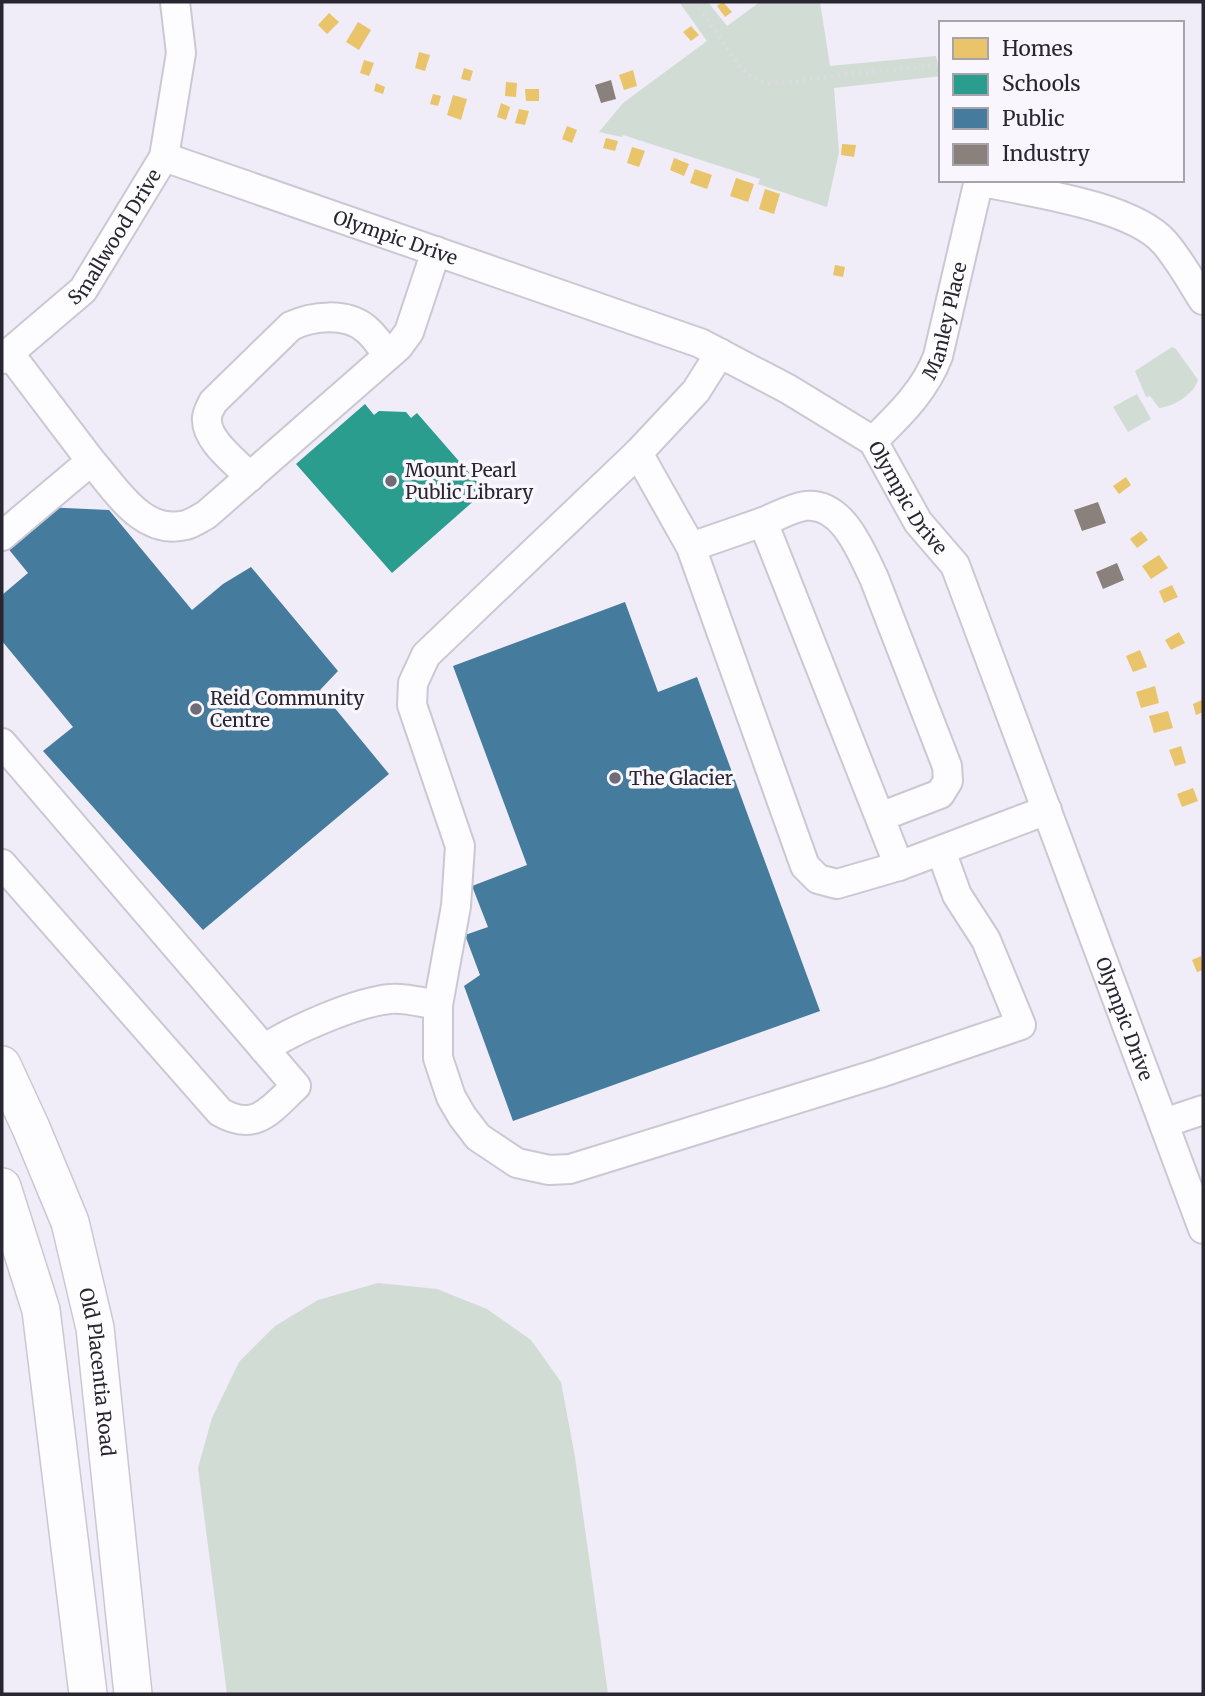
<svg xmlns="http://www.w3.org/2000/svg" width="1205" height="1696" font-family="Merriweather,serif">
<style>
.green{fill:#d1dcd4}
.homes{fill:#e9c46a}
.schools{fill:#2a9d8f}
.public{fill:#457b9d}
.industry{fill:#8a817c}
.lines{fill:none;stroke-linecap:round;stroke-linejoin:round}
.minor-casing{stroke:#cbc8d3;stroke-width:32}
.major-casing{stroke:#cbc8d3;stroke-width:40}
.path{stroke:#dcdbdf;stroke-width:4.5;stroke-dasharray:2 5;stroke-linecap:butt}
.minor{stroke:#fdfcfe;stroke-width:28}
.major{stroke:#fdfcfe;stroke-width:37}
.poi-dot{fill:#6f6b77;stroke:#f9f7fd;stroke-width:2.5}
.labels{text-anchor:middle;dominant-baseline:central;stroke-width:7;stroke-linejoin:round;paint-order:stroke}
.street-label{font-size:19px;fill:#2a2631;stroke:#f9f7fd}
.poi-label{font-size:19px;fill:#2a2631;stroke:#f9f7fd;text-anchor:start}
</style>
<rect width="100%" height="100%" fill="#f0ecf8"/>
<path class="green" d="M679,2h29l19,24 33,-24h60l10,64 106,-10 5,20 -107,12 5,64 -12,55 -69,-23 2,-5 -137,-44 -1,2 -23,-5 24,-29 84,-62z
M1172,347l4,2 22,31c-4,14 -25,27 -39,28l-9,-12 -4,1 -11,-26z
M1137,394l14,25 -23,13 -15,-25z
M378,1283l59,6 50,20 44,31 30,42 14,75 33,237h-381l-29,-226 14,-50 27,-56 36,-36 43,-26z"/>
<path class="homes" d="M723,2l9,10 -7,5 -8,-11z
M329,13l10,9 -12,12 -9,-9z
M358,22l13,8 -12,20 -13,-8z
M691,26l8,9 -8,6 -8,-9z
M419,52l11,3 -5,16 -10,-3z
M364,60l10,3 -5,13 -9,-3z
M464,68l9,3 -3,10 -9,-2z
M633,70l4,16 -13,4 -5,-15z
M506,82l11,1 -1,14 -11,-1z
M376,83l9,4 -2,7 -9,-3z
M525,89h14v12h-13z
M433,94l8,2 -3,10 -8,-2z
M453,95l14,4 -6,21 -14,-5z
M501,103l9,4 -4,13 -9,-3z
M519,109l10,2 -4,14 -10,-2z
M567,126l10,4 -5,13 -10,-4z
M606,138l12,3 -3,10 -12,-3z
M842,144l14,1 -2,12 -13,-2z
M632,147l13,4 -6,16 -12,-4z
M674,158l15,6 -5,12 -14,-6z
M695,169l17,6 -5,14 -17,-6z
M736,178l18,6 -6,18 -18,-6z
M765,189l15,5 -6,20 -15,-5z
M835,265l10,2 -2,10 -10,-2z
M1126,477l5,8 -12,9 -6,-8z
M1141,531l7,9 -11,8 -7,-9z
M1159,555l9,13 -17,11 -9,-13z
M1172,585l6,12 -14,6 -5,-12z
M1179,632l6,11 -14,7 -6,-10z
M1140,650l7,17 -14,5 -7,-16z
M1155,686l4,17 -18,5 -5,-16z
M1202,700l1,12 -7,3 -3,-11z
M1168,711l5,17 -19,5 -5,-17z
M1181,746l5,17 -11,3 -6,-16z
M1193,788l5,13 -16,6 -5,-13z
M1201,956l2,14 -6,2 -5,-12z"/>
<path class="schools" d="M365,404l9,11 5,-4 27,1 5,6 6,-5 68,78 -93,82 -96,-109z"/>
<path class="public" d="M43,507l66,3 83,100 31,-26 28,-17 87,104 -18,19 69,84 -186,156 -160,-179 30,-24 -71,-86v-46l26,-22 -26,-32z
M625,602l33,90 39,-15 123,334 -307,110 -49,-135 16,-11 -15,-40 23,-8 -16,-41 55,-21 -74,-199z"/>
<path class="industry" d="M611,80l5,19 -15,4 -6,-18z
M1098,502l8,21 -24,8 -8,-21z
M1117,563l7,17 -21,9 -7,-17z"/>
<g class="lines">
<defs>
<g id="minor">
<path id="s1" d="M164,157l536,186 88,46 85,52 45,81 37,43 248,664"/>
<path d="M979,181c49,11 152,24 185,61 15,17 27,39 39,58"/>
<path d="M720,353l-24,38 -58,62 -212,202 -13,28 -1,22 48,141 -4,60 -18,99v53l13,39 11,19 16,21 39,26 32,7 21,-1 310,-96 141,-48 -35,-85 -29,-45 -16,-44"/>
<path id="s2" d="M2,359l81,-69 81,-133 17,-104 -6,-51"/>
<path id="s3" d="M873,441c26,-26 52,-50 65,-85l41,-176"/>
<path d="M638,453l53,94 114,319 13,13 19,5 62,-18 148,-56"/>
<path d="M91,461c25,28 51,75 95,64 7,-2 14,-7 20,-10l192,-168 11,-15 27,-81"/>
<path d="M250,477c-14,-15 -45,-37 -43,-59 0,-6 4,-11 6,-16l78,-76c21,-10 55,-14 75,3 9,7 15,18 22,26"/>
<path d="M2,536l89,-75 -82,-108"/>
<path d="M691,547l72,-25"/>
<path d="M2,743l294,343c-25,23 -40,47 -76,26l-218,-248"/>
<path d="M880,817l60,-23 8,-13 -1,-15 -73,-188c-13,-27 -32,-77 -69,-72 -14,2 -29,11 -42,16l136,344"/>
<path d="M264,1049c28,-19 93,-47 126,-50 15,-2 33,4 48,6"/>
<path d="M1164,1123l39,-13"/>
</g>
<g id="major">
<path id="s4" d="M2,1065l29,63 39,94 25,106 38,366"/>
<path d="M2,1187l39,123 47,384"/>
</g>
</defs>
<use href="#minor" class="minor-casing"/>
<use href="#major" class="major-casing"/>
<path class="path" d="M695,2l45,65 12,10 18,6 20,-1 59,-8 91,-9"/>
<use href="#minor" class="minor"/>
<use href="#major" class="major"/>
</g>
<g class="poi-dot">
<circle cx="391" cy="481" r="7"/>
<circle cx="196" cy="709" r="7"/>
<circle cx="615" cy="778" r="7"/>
</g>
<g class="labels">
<g class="street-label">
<text stroke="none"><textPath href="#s2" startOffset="168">Smallwood Drive</textPath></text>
<text stroke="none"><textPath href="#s1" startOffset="245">Olympic Drive</textPath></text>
<text stroke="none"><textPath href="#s3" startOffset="144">Manley Place</textPath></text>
<text stroke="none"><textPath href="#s1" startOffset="833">Olympic Drive</textPath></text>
<text stroke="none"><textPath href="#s1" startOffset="1400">Olympic Drive</textPath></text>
<text stroke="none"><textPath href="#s4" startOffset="324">Old Placentia Road</textPath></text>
</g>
<g class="poi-label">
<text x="405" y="470">Mount Pearl<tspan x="405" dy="22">Public Library</tspan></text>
<text x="210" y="698">Reid Community<tspan x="210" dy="22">Centre</tspan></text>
<text x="629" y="778">The Glacier</text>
</g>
</g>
<rect width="1205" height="1696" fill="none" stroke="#2a2631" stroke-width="7"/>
<rect x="939" y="21" width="245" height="161" fill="#f9f7fd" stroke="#a6a3ab" stroke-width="2"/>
<rect x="953" y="38" width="35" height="21" fill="#e9c46a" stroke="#a6a3ab" stroke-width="2"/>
<text x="1002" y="56" font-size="21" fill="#2a2631">Homes</text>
<rect x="953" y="74" width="35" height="21" fill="#2a9d8f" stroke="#a6a3ab" stroke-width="2"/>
<text x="1002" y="91" font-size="21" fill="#2a2631">Schools</text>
<rect x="953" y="108" width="35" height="21" fill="#457b9d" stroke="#a6a3ab" stroke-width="2"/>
<text x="1002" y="126" font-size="21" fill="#2a2631">Public</text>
<rect x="953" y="144" width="35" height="21" fill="#8a817c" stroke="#a6a3ab" stroke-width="2"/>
<text x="1002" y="161" font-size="21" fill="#2a2631">Industry</text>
</svg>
